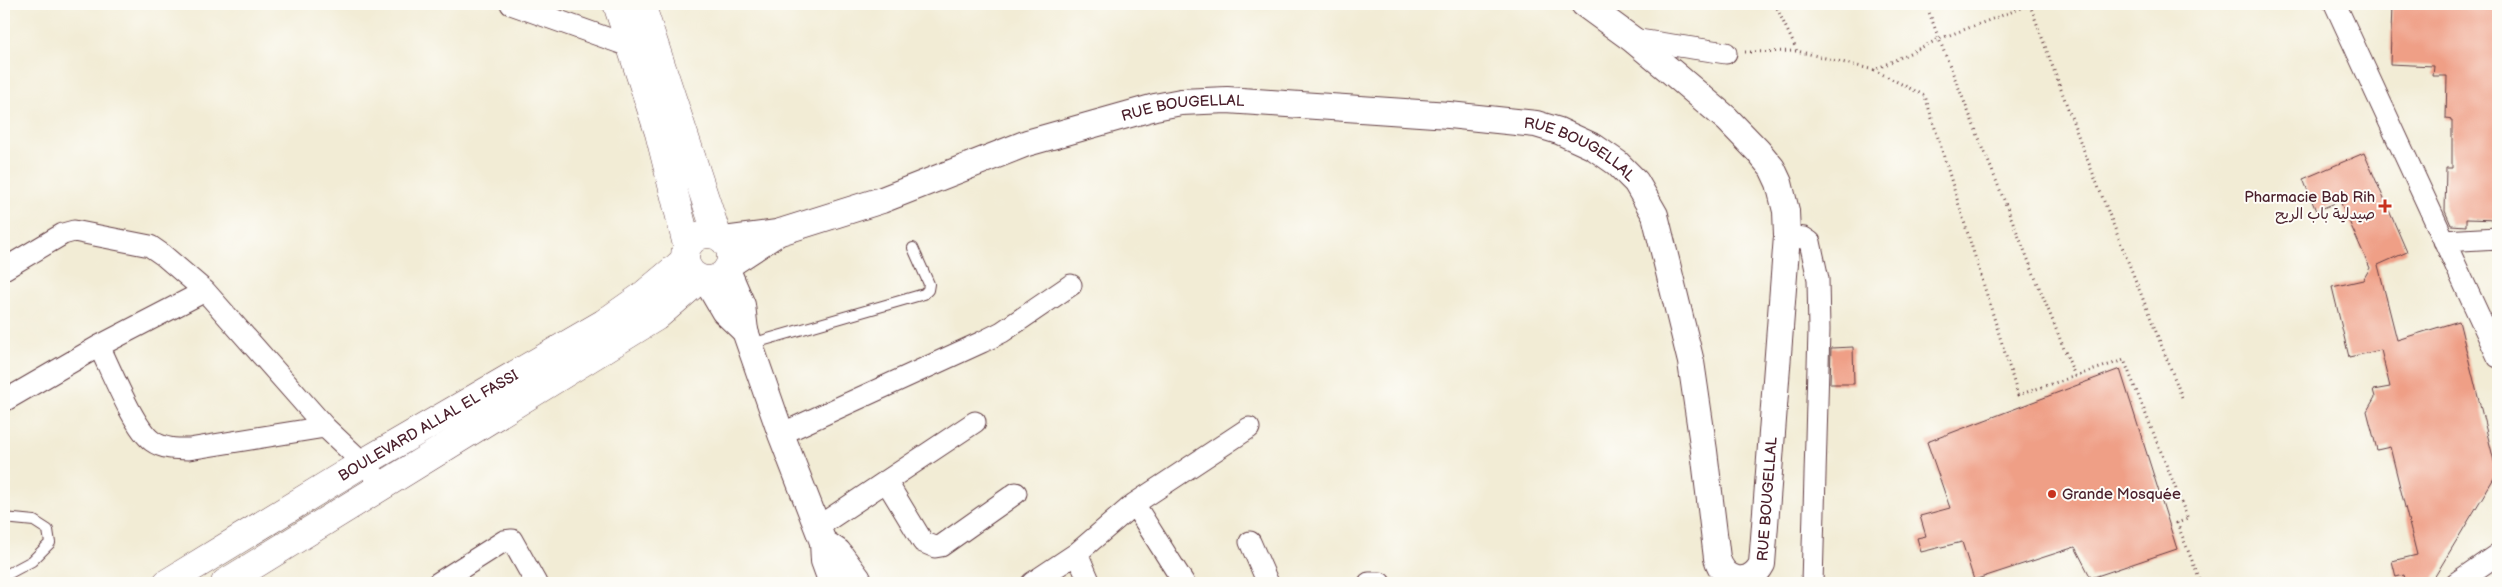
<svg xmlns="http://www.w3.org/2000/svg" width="2502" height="587" font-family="'Balsamiq Sans','Playpen Sans Arabic',sans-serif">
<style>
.building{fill:#ef9f86}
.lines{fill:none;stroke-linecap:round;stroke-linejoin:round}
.service-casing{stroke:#633e44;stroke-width:12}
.minor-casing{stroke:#633e44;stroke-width:23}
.tertiary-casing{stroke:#633e44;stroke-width:28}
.primary-casing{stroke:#633e44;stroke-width:29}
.path{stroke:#633e44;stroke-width:3;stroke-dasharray:1 4;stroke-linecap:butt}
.service{stroke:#fff;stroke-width:10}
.minor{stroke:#fff;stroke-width:21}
.tertiary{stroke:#fff;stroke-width:26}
.primary{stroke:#fff;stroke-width:28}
.poi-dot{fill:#c8321e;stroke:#fdfcf7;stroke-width:2}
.labels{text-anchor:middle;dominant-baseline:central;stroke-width:4;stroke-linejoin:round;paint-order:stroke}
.street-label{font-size:15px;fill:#4a1f2b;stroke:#fdfcf7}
.poi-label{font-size:15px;fill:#4a1f2b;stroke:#fdfcf7;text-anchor:end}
</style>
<rect width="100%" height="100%" fill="#fdfcf7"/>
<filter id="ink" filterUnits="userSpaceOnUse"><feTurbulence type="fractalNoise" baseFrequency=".02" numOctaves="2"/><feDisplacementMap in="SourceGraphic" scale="10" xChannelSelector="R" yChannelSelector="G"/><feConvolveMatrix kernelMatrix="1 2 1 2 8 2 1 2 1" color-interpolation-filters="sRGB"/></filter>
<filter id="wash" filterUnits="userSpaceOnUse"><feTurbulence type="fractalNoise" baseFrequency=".0096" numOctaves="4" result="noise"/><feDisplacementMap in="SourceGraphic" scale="20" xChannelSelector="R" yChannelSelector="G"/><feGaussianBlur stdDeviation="1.12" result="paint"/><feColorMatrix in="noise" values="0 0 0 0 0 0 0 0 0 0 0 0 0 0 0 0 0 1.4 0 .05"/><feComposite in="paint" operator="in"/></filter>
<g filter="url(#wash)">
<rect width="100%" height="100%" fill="#f2ecd5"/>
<g id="blocks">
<path class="building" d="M2483,4h15v216l-32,-1v7l-15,-1 -6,-14 1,-43h6v-48l-6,-1 1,-43h-14l1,-10 -44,-2 2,-59 91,2z
M2364,153l43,99 -29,13 19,75 62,-19 38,152 -66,110h-25l-2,-8 -8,2 -4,-16 25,-6 -27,-108 -13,3 -10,-39 8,-14 -2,-7 17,-3 -9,-37 -32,7 -17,-70 31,-7 7,-12 -30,-67 -24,10 -13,-32z
M1853,347l1,37h-24l1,-36z
M2120,369l57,180 -86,29 -16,-31 -101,33 -12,-38 -41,10 -4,-14 9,-2 -6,-20 30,-8 -23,-66z"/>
</g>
</g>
<g filter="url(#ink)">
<use href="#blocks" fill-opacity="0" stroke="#633e44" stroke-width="1"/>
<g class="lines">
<defs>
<path id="service" d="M751,344l173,-50 4,-4 1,-6 -16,-36
M4,518l30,3 14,9 2,13 -18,18 -28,15"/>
<path id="minor" d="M511,4l121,43
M2335,4l163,353
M1632,39l94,14
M1787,236l17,2 6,4 8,37 1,51 -7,253
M2444,241l54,-3
M4,269l59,-35 11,-3 76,15 13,9 42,36 120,136 38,36 19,21
M99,346c11,22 35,82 53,95 11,8 24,8 37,8l136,-22
M4,401l95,-55 106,-55
M781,434l201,-92 20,-10 69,-47
M886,481l37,61 12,5 6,-1 75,-53
M1134,504l50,79
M816,528l159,-106
M1250,542l18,41
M1077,553l13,30
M438,583l66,-42 8,-1 24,43
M1032,583l45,-30 57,-49 115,-76
M1369,583h11
M2456,583l42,-29"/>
<g id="tertiary">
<path id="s1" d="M724,240l53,-7 105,-33 145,-57 128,-36 26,-5 46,-2 222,15 87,9 23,7 35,16 23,16 19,19 19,33 36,147 13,89 13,107c7,25 33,29 45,6l25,-328 -1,-25 -7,-28 -7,-15 -14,-17 -31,-32 -54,-46 -41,-34 -48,-35"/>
<path d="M730,264l46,-30"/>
<path d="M727,270l15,35 3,26 36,103 42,108 1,19 8,22"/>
<path d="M706,280l18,31 21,20"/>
<path d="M823,542l15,10 20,27"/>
</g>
<g id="primary">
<path d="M617,4l42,129 28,112"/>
<path d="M641,4l76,231"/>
<circle cx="708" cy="257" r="23"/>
<path id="s2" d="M167,583l196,-120 241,-140 37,-26 43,-36"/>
<path d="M225,583l431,-266 44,-38"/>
</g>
</defs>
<use href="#service" class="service-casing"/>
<use href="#minor" class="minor-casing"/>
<use href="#tertiary" class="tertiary-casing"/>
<use href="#primary" class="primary-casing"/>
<path class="path" d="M1775,4l22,47 77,19 65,-31 -13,-35
M1745,52l52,-1
M1874,70l51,26 93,299 106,-35 64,159 -11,4 24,60
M2075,376l-136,-337 91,-34 50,136 102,256"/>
<use href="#service" class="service"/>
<use href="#minor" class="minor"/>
<use href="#tertiary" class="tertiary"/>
<use href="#primary" class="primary"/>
</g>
</g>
<g class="poi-dot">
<path d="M2382.5 198.5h5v5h5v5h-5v5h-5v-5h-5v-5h5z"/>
<circle cx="2052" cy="494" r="5"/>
</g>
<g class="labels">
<g class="street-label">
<text stroke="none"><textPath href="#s1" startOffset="480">RUE BOUGELLAL</textPath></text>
<text stroke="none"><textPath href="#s1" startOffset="885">RUE BOUGELLAL</textPath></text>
<text stroke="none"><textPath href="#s2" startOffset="305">BOULEVARD ALLAL EL FASSI</textPath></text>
<text stroke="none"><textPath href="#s1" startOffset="1466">RUE BOUGELLAL</textPath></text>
</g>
<g class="poi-label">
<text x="2375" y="197">Pharmacie Bab Rih<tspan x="2375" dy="17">صيدلية باب الريح</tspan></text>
<text x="2062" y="494" text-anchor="start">Grande Mosquée</text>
</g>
</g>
<rect width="2502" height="587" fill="none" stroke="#fdfcf7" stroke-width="20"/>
</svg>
